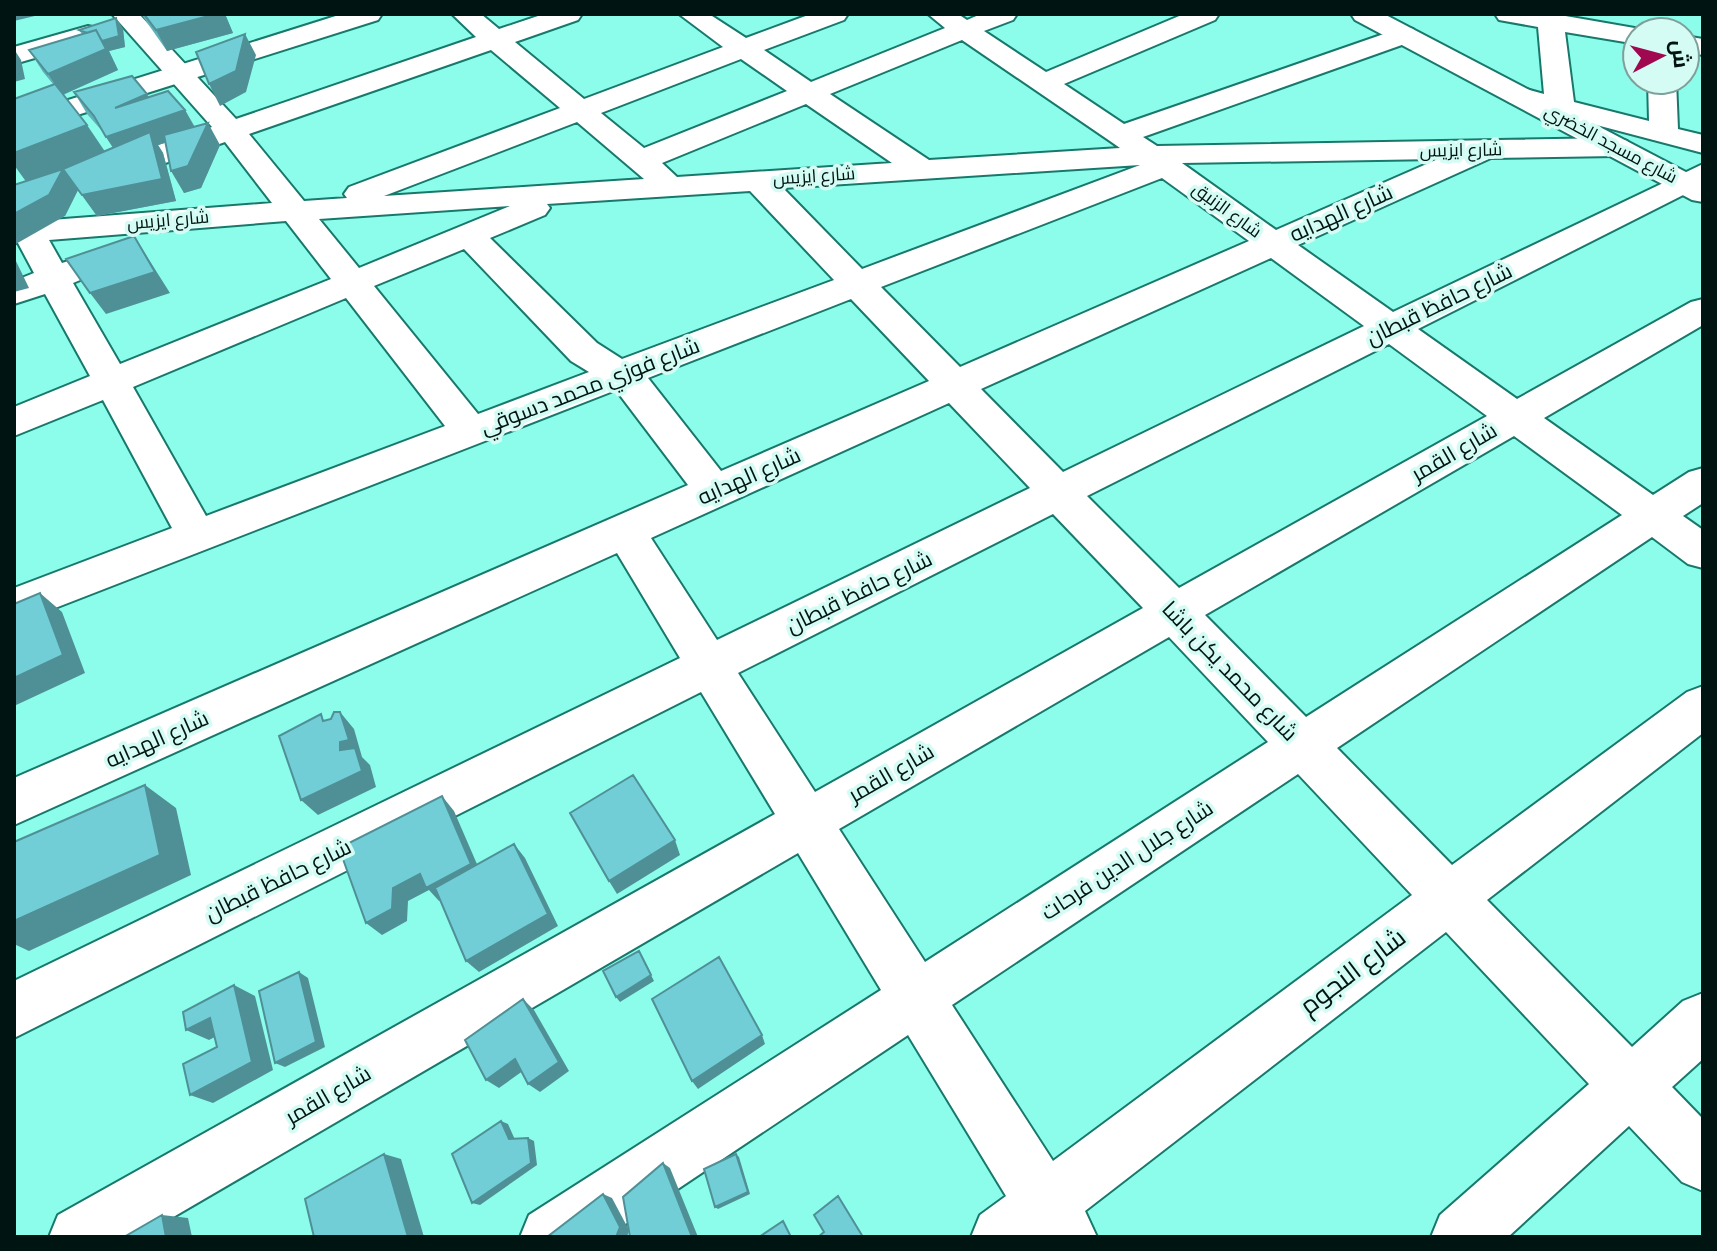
<svg xmlns="http://www.w3.org/2000/svg" width="1717" height="1251" font-family="Signika,Cairo,sans-serif">
<style>
.lines{fill:none;stroke-linecap:round;stroke-linejoin:round}
.street-casing{stroke:#18786c;stroke-width:4}
.secondary-casing{stroke:#18786c;stroke-width:4}
.street{fill:#fff;fill-rule:evenodd}
.secondary{fill:#fff;fill-rule:evenodd}
.wall{fill:#61b1b8}
.shaded-wall{fill:#4f9096}
.building{fill:#71ced6;stroke:#4f9096;stroke-width:2}
.labels{text-anchor:middle;dominant-baseline:central;stroke-width:7;stroke-linejoin:round;paint-order:stroke}
.far-street-label{font-size:18px;fill:#001512;stroke:#d4fcf4}
.street-label{font-size:22px;fill:#001512;stroke:#d4fcf4}
.near-street-label{font-size:26px;fill:#001512;stroke:#d4fcf4}
</style>
<rect width="100%" height="100%" fill="#8cfdeb"/>
<g class="lines">
<defs>
<path id="street" d="M112,14h27l97,105 240,-82 -24,-23h29l18,15 45,-15h38l-4,6 -63,22 69,57 139,-52 -44,-33h30l37,24 65,-24h37l-4,6 -80,30 47,32 134,-54 -17,-14h30l9,6 14,-6h36l-4,6 -29,11 62,41 138,-58h35l-4,6 -151,64 60,40 280,-97 9,2 4,6 -4,6 -270,96 14,9 459,-8 11,3 4,6 -4,6 -11,3 -125,2 -193,87 95,67 310,-148v21l-285,144 99,70 174,-97 12,-3v26l-159,93 109,77 36,-23 14,-4v35l-20,13 20,14v38l-15,-4 -36,-27 -315,211 115,117 235,-173 16,-6v47l-216,167 145,147 51,-46 20,-8v66l-31,28 31,32v72l-21,-9 -53,-56 -121,111h-77l9,-22 149,-131 -143,-152 -361,279 12,26h-126l9,-22 26,-19 -98,-161 -302,202h-86l9,-22 352,-225 -83,-137 -659,384h-90l9,-22 717,-401 -74,-122 -687,346v-57l666,-323 -63,-105 -603,272v-47l674,-293 -72,-95 -602,234v-36l158,-60 -69,-128 -89,36v-29l76,-31 -45,-82 -31,10v-23l20,-8 -16,-30h-4v-44l12,2 12,20 234,-18 -47,-61 -108,38 -11,2 -11,-2 -4,-7 4,-7 117,-39zM962,40l148,101 10,7 -191,12 -99,-66zM491,50l69,58 -211,79 -5,7 3,4 -43,3 -55,-67zM741,59l46,32 -143,57 -43,-35zM806,104l86,59 -215,14 -15,-14zM577,122l67,57 -260,17zM1438,159l-162,71 -94,-67zM1140,165l-278,104 -79,-81zM1162,178l87,63 -289,126 -79,-80zM750,191l84,89 -212,79 -25,-16 -107,-105 55,-23 5,-7 -3,-4zM510,206l-151,62 -40,-49zM286,221l45,58 -211,85 -47,-81 17,-7 5,-7 -5,-7 -12,-4 -16,5 -13,-23zM464,249l107,112 18,11 -111,42 -104,-128zM1271,258l93,68 -301,146 -82,-83zM346,298l99,128 -239,90 -73,-129zM851,299l78,82 -208,90 -73,-93zM1389,344l98,72 -308,172 -92,-92zM949,403l81,85 -313,152 -66,-102zM1514,436l108,79 -316,202 -101,-102zM1053,514l90,94 -328,184 -77,-119zM1169,637l99,105 -343,220 -86,-133zM1298,774l114,121 -359,266 -101,-156z
M1495,14h59l92,16 -9,2v12l-72,-12 9,70 75,19 -1,-41h28l2,49 25,6v18l-194,-51 -4,-6 4,-6 10,-3 25,7 -6,-67 -39,-7z
M88,26l9,2 4,6 -4,6 -83,24v-17z
M1685,36l18,3v16l-18,-3z"/>
<path id="secondary" d="M342,14h40l-4,6 -364,115v-18z
M1351,14h33l319,167v21l-11,-2 -337,-180z"/>
</defs>
<use href="#street" class="street-casing"/>
<use href="#secondary" class="secondary-casing"/>
<use href="#street" class="street"/>
<use href="#secondary" class="secondary"/>
</g>
<path class="wall" d="M141,14h84l8,19 -66,18z
M116,18l7,11 2,18 -16,4 9,19 -55,25 41,56 9,-3 -10,-16 -16,-18 -13,-22 75,5 36,13 10,17 25,18 -19,43 -17,5 -19,-50 -7,2 5,8 13,48 -79,15 -19,-26 -13,26 -39,-35 27,-97 -10,-12 -14,-22 53,-16 -3,-4z"/>
<path class="shaded-wall" d="M14,14h29l-29,7z
M216,14h9l8,19 -66,18 -11,-21z
M116,18l7,11 2,18 -16,4 9,19 -56,25 -14,-21 48,-44z
M245,34l11,21 -10,37 -26,14 -11,-22z
M14,49l7,11 4,19 -11,3z
M147,94l13,21 25,-5 12,22 -39,13 5,8 13,48 -79,15 -15,-21 38,-37 -14,-21 9,-29z
M208,123l12,22 -19,43 -17,5 -13,-22z
M87,125l21,31 -42,17 12,17 -13,26 -51,29v-31l16,-27 -16,-22v-12z
M134,236l36,57 -64,21 -16,-21z
M14,257l15,31 -15,4z
M40,593l22,19 23,61 -71,33v-28z
M340,712l14,17 8,28 8,8 6,22 -58,28 -17,-15z
M145,785l31,23 15,67 -162,76 -15,-7v-23z
M442,796l12,15 29,67 -44,23 -10,-11 -21,11 -1,20 -25,14 -16,-12 27,-35z
M675,840l5,15 -63,39 -8,-13z
M514,844l11,14 33,68 -79,46 -13,-11z
M639,951l15,30 -34,21 -4,-5z
M299,972l9,6 17,69 -40,20 -10,-4z
M234,985l21,11 18,74 -60,33 -23,-8 62,-33z
M523,999l11,11 35,61 -29,21 -12,-8z
M210,1018l22,10 -23,12 -23,-10z
M762,1035l3,9 -67,45 -6,-8z
M515,1059l12,9 -28,20 -13,-8z
M501,1121l7,3 8,18 -7,-3z
M528,1138l6,3 3,24 -57,40 -8,-2z
M384,1154l17,5 23,78h-16z
M736,1154l3,3 11,37 -32,15 -3,-2z
M663,1163l7,5 28,69h-6z
M603,1194l9,4 17,32 -2,7h-11z
M162,1215l26,3 4,19h-26z"/>
<path class="building" d="M144,14h72l-60,16z
M116,18l3,18 -17,5 -6,-11 -9,3 -8,-3z
M96,30l10,19 -58,25 -19,-24z
M245,34l-9,37 -27,13 -13,-32z
M132,76l15,18 -32,14 53,-17 17,19 -79,27 -12,-21 -20,-24z
M55,84l32,41 -73,28v-54z
M208,123l-20,43 -17,5 -7,-36z
M150,132l12,47 -80,16 -19,-26z
M63,169l-14,26 -35,19v-29z
M134,236l21,36 -65,21 -24,-34z
M40,593l23,62 -49,23v-74z
M334,712h6l9,28 -9,2v8l15,-2 7,23 -61,29 -22,-64 42,-22 2,7 8,-2z
M633,775l42,65 -66,41 -39,-68z
M145,785l15,70 -146,66v-79z
M442,796l29,68 -45,24 -6,-14 -27,14 -1,21 -26,14 -27,-75z
M514,844l34,70 -82,47 -31,-73z
M639,951l12,24 -35,22 -13,-26z
M719,957l43,78 -70,46 -40,-82z
M299,972l17,70 -41,21 -16,-72z
M234,985l18,77 -62,33 -7,-31 34,-17 -7,-29 -24,12 -3,-18z
M523,999l36,63 -31,22 -13,-25 -29,21 -21,-40z
M501,1121l8,18 19,-1 3,25 -59,40 -20,-49z
M384,1154l24,83h-94l-9,-38z
M736,1154l12,38 -33,15 -11,-38z
M663,1163l29,74h-62l-7,-40z
M603,1194l17,33 -4,10h-69z
M838,1196l25,41h-45l6,-5 -10,-17z
M162,1215l4,22h-42z
M783,1221l8,16h-32z"/>
<g class="labels">
<g class="far-street-label">
<text transform="translate(1611 144) rotate(28)">شارع مسجد الخضري</text>
<text transform="translate(1461 150) rotate(-1)">شارع ايزيس</text>
<text transform="translate(814 176) rotate(-4)">شارع ايزيس</text>
<text transform="translate(1227 210) rotate(36)">شارع الزنبق</text>
<text transform="translate(168 220) rotate(-5)">شارع ايزيس</text>
</g>
<g class="street-label">
<text transform="translate(1341 213) rotate(-24)">شارع الهدايه</text>
<text transform="translate(1439 304) rotate(-26)">شارع حافظ قبطان</text>
<text transform="translate(590 386) rotate(-21)">شارع فوزي محمد دسوقي</text>
<text transform="translate(1454 452) rotate(-30)">شارع القمر</text>
<text transform="translate(749 476) rotate(-24)">شارع الهدايه</text>
<text transform="translate(859 592) rotate(-26)">شارع حافظ قبطان</text>
<text transform="translate(1230 671) rotate(46)">شارع محمد يكن باشا</text>
<text transform="translate(157 739) rotate(-24)">شارع الهدايه</text>
<text transform="translate(891 773) rotate(-30)">شارع القمر</text>
<text transform="translate(1127 860) rotate(-33)">شارع جلال الدين فرحات</text>
<text transform="translate(278 880) rotate(-26)">شارع حافظ قبطان</text>
<text transform="translate(328 1095) rotate(-30)">شارع القمر</text>
</g>
<g class="near-street-label">
<text transform="translate(1353 972) rotate(-37)">شارع النجوم</text>
</g>
</g>
<rect width="1717" height="1251" fill="none" stroke="#001512" stroke-width="32"/>
<g transform="translate(1661 56) rotate(84)"><circle r="38" fill="#d4fcf4" stroke="#7fa09a" stroke-width="2"/>
<path d="M0-6L14 30L0 20L-14 30Z" fill="#a0094f"/>
<text y="-12" font-size="22" font-weight="bold" text-anchor="middle" fill="#001512">ش</text>
</g>
</svg>
